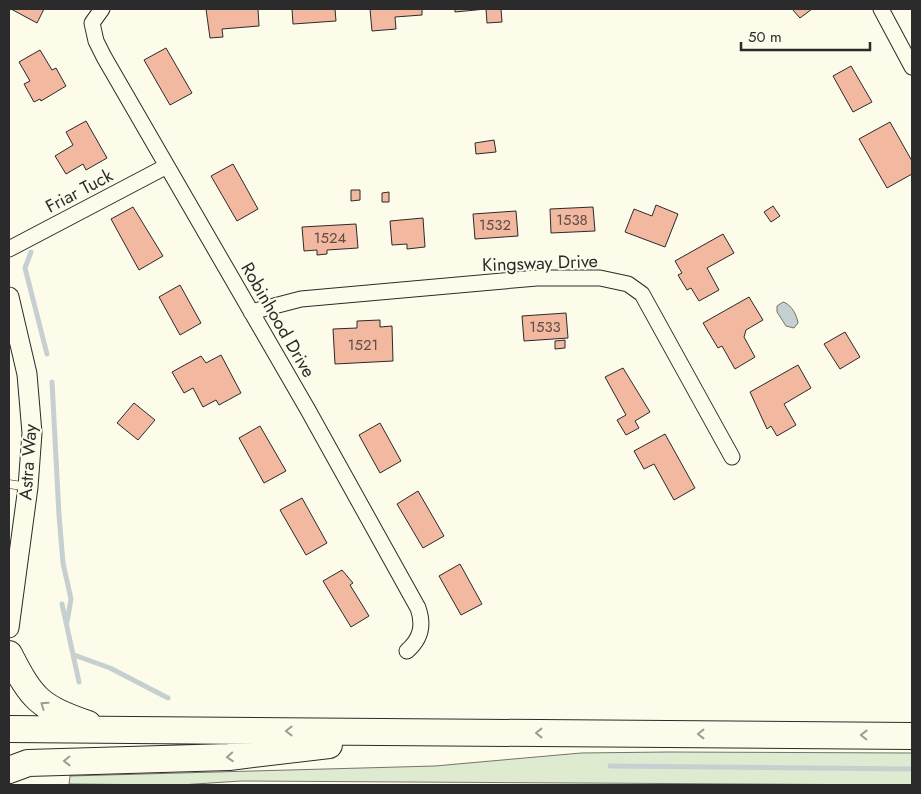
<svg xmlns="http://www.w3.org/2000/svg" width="921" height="794" font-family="Jost,sans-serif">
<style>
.green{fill:#deebd1;stroke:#74746e}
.water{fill:#c7d0d0;stroke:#74746e}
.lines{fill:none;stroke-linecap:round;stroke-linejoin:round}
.stream{stroke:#c7d0d0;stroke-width:5}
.building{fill:#f2b8a0;stroke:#2b2b2b}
.service-casing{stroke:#2b2b2b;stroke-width:9}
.minor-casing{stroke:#2b2b2b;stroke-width:17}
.tertiary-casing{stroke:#2b2b2b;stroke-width:21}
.trunk-casing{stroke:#2b2b2b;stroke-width:28}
.service{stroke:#fdfbea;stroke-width:8}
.minor{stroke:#fdfbea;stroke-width:15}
.tertiary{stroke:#fdfbea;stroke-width:19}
.trunk{stroke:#fdfbea;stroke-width:26}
.oneway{stroke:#9e9d94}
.labels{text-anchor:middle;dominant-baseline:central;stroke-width:4;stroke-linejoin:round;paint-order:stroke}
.number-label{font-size:15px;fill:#5d4e48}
.street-label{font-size:18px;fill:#2b2b2b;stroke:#fdfbea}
</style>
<rect width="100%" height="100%" fill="#fdfbea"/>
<path class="green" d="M668,752l244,1v32l-671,-4 -61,4 -111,-1 1,-8 365,-10 146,-13z"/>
<path class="water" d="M783,302c8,2 14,13 15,21l-4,5 -8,-2 -9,-14v-6z"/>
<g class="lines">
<path class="stream" d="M31,252l-6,16 22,86
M52,382l7,133 4,48 8,36 -4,23
M62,604l17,78
M74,655l36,13 58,30
M610,766l302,3"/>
</g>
<path class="building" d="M11,9h33l-7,14z
M206,9h52l1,17 -37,3 1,8 -13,1z
M292,9h43l1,12 -43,3z
M370,9h52v6l-27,2 1,12 -24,2z
M455,9h46l1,13 -15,1 -1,-14 -31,3z
M792,9h20l-12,9z
M166,48l26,45 -22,12 -26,-45z
M40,50l12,20 4,-2 10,18 -25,15 -1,-2 -6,3 -10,-18 6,-3 -11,-19z
M851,66l21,36 -19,10 -20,-36z
M86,121l21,37 -21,12 -3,-6 -17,10 -11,-18 18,-11 -7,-13z
M890,122l22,39v13l-25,14 -28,-49z
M494,140l2,12 -20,2 -1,-11z
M233,164l25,45 -21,12 -26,-45z
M351,190h9v10l-9,1z
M389,192v10h-7v-9z
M656,205l22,9 -13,33 -40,-15 9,-23 18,7z
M773,206l7,10 -9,6 -7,-10z
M133,207l30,49 -24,14 -28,-51z
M593,207l2,24 -44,2 -1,-24z
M516,211l2,25 -43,3 -2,-25z
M423,218l2,29 -18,2v-5l-15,1 -2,-24z
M356,224l2,24 -31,2v4l-10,1v-5l-13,1 -2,-24z
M723,234l11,19 -27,15 12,22 -20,11 -8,-13 -4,2 -9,-15 4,-2 -7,-12z
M180,285l21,38 -21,12 -21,-38z
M749,297l14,23 -17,10 -2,7 11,20 -20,12 -13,-23 -4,2 -15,-25z
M566,313l2,25 -44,3 -2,-25z
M380,320v7l12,-1 1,35 -58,3 -2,-35 24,-1v-7z
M845,332l15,25 -20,12 -16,-25z
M565,340v8l-10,1v-8z
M221,355l20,38 -22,12 -3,-5 -13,7 -10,-19 -9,5 -12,-21 29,-16 5,7z
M798,365l13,23 -27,16 12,21 -19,11 -6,-10 -4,3 -17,-37z
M623,368l27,44 -15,9 4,7 -13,7 -9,-15 9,-5 -21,-38z
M134,403l21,17 -17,20 -21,-17z
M380,423l21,38 -21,12 -21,-38z
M260,426l26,45 -22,12 -25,-45z
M665,434l30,54 -21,12 -20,-36 -10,5 -10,-18z
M418,491l26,45 -21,12 -26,-44z
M302,498l25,45 -21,12 -26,-45z
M460,564l22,40 -21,11 -22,-39z
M342,570l11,13 -3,2 19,31 -18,11 -28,-46z"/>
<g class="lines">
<defs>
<path id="service" d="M9,484l19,3"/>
<path id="minor" d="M102,9l-10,14 4,18 8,16 204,353 110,198c6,17 3,31 -11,43
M881,9l31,58
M9,249l158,-83
M251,312l50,-13 236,-21h63l28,6 14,10 90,163"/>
<path id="tertiary" d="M9,297l18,77 5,59 -4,54 -19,141"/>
<path id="trunk" d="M9,654c23,45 30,53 79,70
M9,729l903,7
M9,770l19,-7 201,-6 100,-12"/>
</defs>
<use href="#service" class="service-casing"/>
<use href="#minor" class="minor-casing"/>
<use href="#tertiary" class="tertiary-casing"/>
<use href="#trunk" class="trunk-casing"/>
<use href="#service" class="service"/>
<use href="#minor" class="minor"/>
<use href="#tertiary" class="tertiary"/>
<use href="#trunk" class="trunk"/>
</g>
<defs><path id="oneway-chevron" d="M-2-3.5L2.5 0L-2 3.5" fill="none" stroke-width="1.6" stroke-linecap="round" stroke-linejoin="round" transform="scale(1.25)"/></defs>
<g class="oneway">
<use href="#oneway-chevron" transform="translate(44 705) rotate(-145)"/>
<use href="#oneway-chevron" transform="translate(289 731) rotate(-180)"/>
<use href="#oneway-chevron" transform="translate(539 733) rotate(-180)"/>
<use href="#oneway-chevron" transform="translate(701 734) rotate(-180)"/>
<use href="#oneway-chevron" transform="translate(864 735) rotate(-179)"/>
<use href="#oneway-chevron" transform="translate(230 757) rotate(176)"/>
<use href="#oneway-chevron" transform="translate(67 761) rotate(179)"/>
</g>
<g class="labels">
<g class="number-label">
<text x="572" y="220">1538</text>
<text x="495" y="225">1532</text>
<text x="330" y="238">1524</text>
<text x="545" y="327">1533</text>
<text x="363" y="345">1521</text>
</g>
<g class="street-label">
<text transform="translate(79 191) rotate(-28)">Friar Tuck</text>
<text transform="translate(540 263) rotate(-2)">Kingsway Drive</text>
<text transform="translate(278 320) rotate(60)">Robinhood Drive</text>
<text transform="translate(28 462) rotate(-86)">Astra Way</text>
</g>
</g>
<rect width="921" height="794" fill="none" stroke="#2b2b2b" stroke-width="20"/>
<path d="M741 42v8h129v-8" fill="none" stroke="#2b2b2b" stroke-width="2.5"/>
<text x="748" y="42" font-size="15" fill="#2b2b2b" stroke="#fdfbea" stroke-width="4" paint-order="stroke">50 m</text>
</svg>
